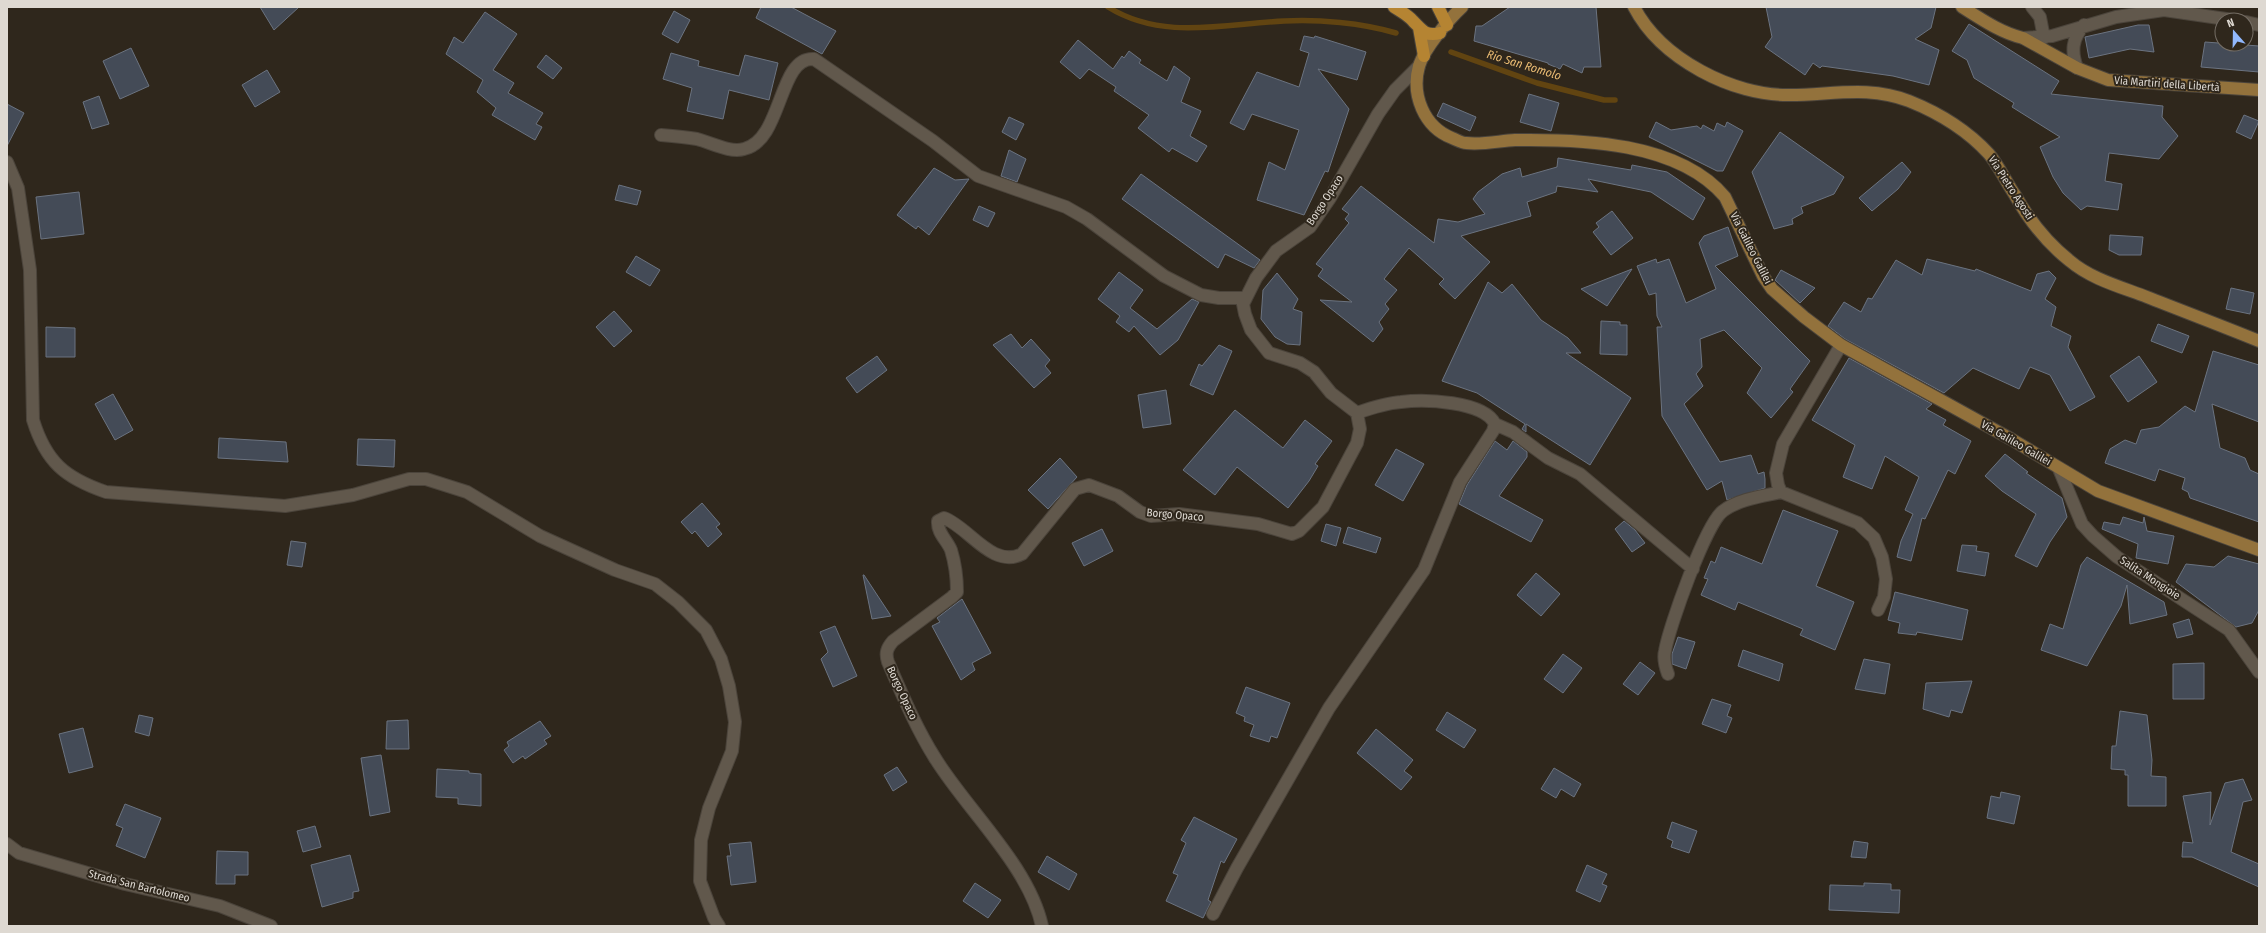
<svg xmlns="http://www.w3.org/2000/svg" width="2266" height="933" font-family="'Fira Sans Condensed',sans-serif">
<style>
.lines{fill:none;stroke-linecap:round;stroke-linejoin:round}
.stream{stroke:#614411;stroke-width:5.5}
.building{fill:#444b57;stroke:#6b7380}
.minor-casing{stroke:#4b443b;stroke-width:14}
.major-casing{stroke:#4b443b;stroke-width:14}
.highway-casing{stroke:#4b443b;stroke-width:14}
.minor{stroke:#61584c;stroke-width:12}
.major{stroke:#93723c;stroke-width:12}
.highway{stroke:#b58432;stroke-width:12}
.labels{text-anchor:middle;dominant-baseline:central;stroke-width:4;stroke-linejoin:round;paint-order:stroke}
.street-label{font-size:11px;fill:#ded9d2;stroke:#2f271c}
.water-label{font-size:12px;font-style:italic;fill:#ecbd74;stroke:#2f271c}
</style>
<rect width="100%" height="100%" fill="#2f271c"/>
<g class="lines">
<path class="stream" d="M1108,7c55,34 115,17 176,14 34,-2 78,2 112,12
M1451,52l86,31 67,17h11"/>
</g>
<path class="building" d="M260,7h39l-25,23z
M761,7h30l45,24 -14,23 -66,-36z
M1510,7h86l5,60h-17l-2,6 -19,-9 -3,5 -12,-5v-1l-74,-22 2,-15h6z
M1766,7h170l-5,21 -16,11 24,11 -10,35 -36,-9 -71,-10 -2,2 -7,-5 -8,12 -40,-28 7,-10z
M674,11l16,9 -12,23 -16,-9z
M485,12l32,22 -24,36 21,13 -6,10 35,20 -7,11 6,3 -7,13 -43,-25 4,-7 -19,-16 6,-12 -37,-26 8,-17 9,6z
M1969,24l90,57 -8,13 112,12 -1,11 16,19 -19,23 -50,-6 -4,28 17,3 -4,26 -31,-4 -6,4 -18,-17 -10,-16 -13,-30 20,-10 -48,-30 2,-4 -40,-25 -7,-18 -15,-9z
M2138,25h11l5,27 -24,-3 -41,9 -4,-21z
M1304,36l10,2 1,-2 51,16 -9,28 -39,-11 31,40 -21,63 -3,-1 -21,44 -47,-15 12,-38 16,8 14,-40 -47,-16 -8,16 -14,-7 27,-51 42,15 10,-34 -9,-3z
M1078,40l35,29 9,-13 2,2 5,-7 12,9 -2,3 28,18 7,-15 16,12 -9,24 20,9 -11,25 17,10 -10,16 -25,-14 -3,4 -31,-24 11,-13 -35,-24 2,-4 -27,-18 -9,10 -20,-17z
M2205,42l54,4v26l-58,-5z
M131,48l18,38 -29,13 -17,-38z
M671,53l28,8 -1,5 41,10 6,-21 33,8 -9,37 -40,-10 -6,29 -36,-8 5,-23 -29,-9z
M546,55l16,13 -9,11 -16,-12z
M267,70l13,22 -25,15 -13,-22z
M1529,94l30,9 -8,28 -31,-9z
M99,96l10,28 -17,5 -9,-27z
M1443,103l33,14 -6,14 -33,-15z
M7,104l17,9 -17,33z
M2244,115l15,6 -8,18 -15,-7z
M1009,117l15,7 -8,16 -14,-8z
M1656,122l15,8 26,-4 4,3 2,-4 11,6 3,-8 8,4 2,-5 16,9 -20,40h-6l-68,-34z
M1780,132l64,45 -10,17 -33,13 2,6 -11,6 1,5 -19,5 -22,-57z
M1009,150l17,9 -9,23 -16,-6z
M1558,158l73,12 1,-5 35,7 38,26 -12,22 -42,-28 -63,-13 10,13 -41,-6 -1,6 -29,10 4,14 -70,20 29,26 -35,37 -16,-15 5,-5 -35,-31 -25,31 13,11 -12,14 4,5 -10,13 4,7 -10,13 -53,-42 32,2 -34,-26 5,-7 -7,-5 33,-41 -4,-4 4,-5 -7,-5 19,-23 73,57 4,-24 20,3 27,-8 -12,-15 5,-7 24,-18 18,-6 2,9 35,-10z
M1902,162l9,10 -13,17 -26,22 -13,-13z
M934,168l21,12 14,-1 -40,56 -11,-9 -2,3 -19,-14z
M1141,174l119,86 -6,8 -29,-14 -7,14 -96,-69z
M619,185l22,6 -4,14 -22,-5z
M79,192l5,42 -43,5 -5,-42z
M979,206l16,7 -7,14 -15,-7z
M1612,211l21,27 -22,17 -18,-23 6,-5 -3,-4z
M1728,227l10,29 -23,10 95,95 -20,28 3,3 -22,26 -24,-25 15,-25 -38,-38 -24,9 2,28 -6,7 7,12 -19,18 36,58 31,-7 7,19 6,-2 1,7v9l-38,12 -5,-19 -15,9 -45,-74 -5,-89h5l-5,-11 -1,-23 -7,2 -12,-29 19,-7 1,4 12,-4 17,44 30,-14 -17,-46 5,-7z
M2110,235l33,2 -2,18h-22l-10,-5z
M636,256l24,14 -10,16 -24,-14z
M1927,259l48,12 1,-2 55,22 6,-17 12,-3 7,7 -11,21 11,8 -5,19 20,10 -3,11 27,50 -25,14 -20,-36 -20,-8 -11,22 -46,-21 -29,25 -99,-54 -17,-13 16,-24 17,10 7,-14 4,1 24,-39 26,15z
M1632,269l-25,37 -26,-17z
M1781,270l34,18 -15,15 -25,-23z
M1119,272l24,18 -13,18 27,21 35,-30 7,3 -21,38 -18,15 -26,-29 -5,6 -13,-10 4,-6 -22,-17z
M1277,273l21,26 -5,10 9,3 -2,33 -13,-1 -12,-7 -14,-18 2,-29z
M1488,282l14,11 10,-9 29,36 27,18 13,15h-15l65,45 -41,67 -64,-41v8l-4,-3 3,-5 -48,-31 -35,-12z
M2231,288l23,5 -4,21 -24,-5z
M614,311l18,20 -18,16 -18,-20z
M1601,321l19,1v3h7v30l-27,-1z
M2158,324l31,12 -7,17 -31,-12z
M46,327l29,1v29h-29z
M1011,334l11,14 9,-9 19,21 -5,6 6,7 -17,15 -41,-43z
M1219,345l13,6 -19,44 -23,-10 9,-21 3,2z
M2213,351l46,14v57l-47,-18 8,44 25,10 5,12 9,4v48l-69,-24 -2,-6 -6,-3 3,-11 -26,-9 -4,12 -50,-18 5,-14 15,-9 11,4 5,-14 18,-3 26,-21 10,6z
M877,356l10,14 -30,23 -11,-15z
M2139,356l18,26 -29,20 -18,-26z
M1849,358l83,46 -6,5 20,11 -3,5 28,16 -16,33 -7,-4 -23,49 -3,-1 -11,43 -14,-4 4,-16 12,-27 -8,-4 14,-33 -34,-21 -13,33 -29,-12 12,-32 -43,-25z
M1166,390l5,34 -28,4 -5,-33z
M113,394l20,36 -18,10 -20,-36z
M1235,410l48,38 22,-28 27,21 -17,23 3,2 -9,15 -21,27 -51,-41 -22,28 -32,-25z
M219,438l67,4 2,20 -70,-4z
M358,439l37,1 -1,27 -37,-2z
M1495,441l12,9 6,-9 14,11v5l-28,39 44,24 -12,22 -72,-38 8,-19z
M1396,449l28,15 -21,37 -28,-16z
M2005,454l23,18 -2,1 36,25 5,19 -17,25 -13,25 -22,-11 21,-42 -34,-23 -17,-15z
M1060,458l17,19 -29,32 -20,-19z
M702,503l18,21 -4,3 6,7 -14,13 -13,-16 -3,3 -11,-12z
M1783,510l55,21 -22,55 38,16 -19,48 -35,-15 3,-6 -65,-27 -3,8 -34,-15 7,-16 -4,-1 7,-17 4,2 6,-16 41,17z
M2123,517l20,6 1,-6 3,14 27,5 -6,28 -32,-6 2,-14 -36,-15 2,-7 16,3z
M1624,521l11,9 10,13 -13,9 -17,-23z
M1326,524l15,4 -5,18 -15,-5z
M1348,527l33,11 -5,15 -33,-10z
M1102,529l11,22 -29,15 -12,-23z
M291,541l15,2 -4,24 -15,-2z
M1962,545l15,1 -1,5 13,2 -4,23 -28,-5z
M2228,556l31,8v46l-7,13 -16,4 -60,-45 10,-18 28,3z
M2087,557l77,45 3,13 -37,9 -3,-39 -6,21 -34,60 -46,-16 9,-26 13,5 18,-64z
M1536,573l24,21 -19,22 -24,-21z
M863,575h1l27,41 -19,3z
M1895,592l73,18 -6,30 -45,-8 -1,3 -18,-2 2,-10 -12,-3z
M962,599l29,54 -19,10 3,7 -14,10 -29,-54 8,-4 -3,-4z
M2189,619l4,15 -16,4 -4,-14z
M835,626l22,50 -24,11 -12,-28 7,-7 -8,-20z
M1678,637l17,5 -9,27 -14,-5v-10z
M1743,650l40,14 -4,17 -41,-15z
M1563,654l19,14 -19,25 -19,-14z
M1864,659l26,5 -5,30 -30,-5z
M1640,662l15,11 -17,22 -15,-11z
M2204,663v36h-31v-35z
M1972,681l-10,32 -11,-3 -2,7 -26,-8 3,-26z
M1246,687l44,16 -13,35 -6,-2 -2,6 -19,-6 4,-11 -10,-4 1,-4 -9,-4z
M1712,699l19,6 -4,11 5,2 -6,15 -24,-9z
M2120,711l27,4 5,45 -1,16 15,1v29h-38v-31h-3v-5l-14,-1 1,-23h4z
M1447,712l29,18 -12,18 -28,-18z
M139,715l14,3 -4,18 -14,-4z
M408,720l1,29h-23l1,-28z
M540,721l11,15 -7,4 3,4 -22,15 -2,-3 -10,7 -9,-13 5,-4 -2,-4z
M83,728l10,39 -24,6 -10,-39z
M1376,729l37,31 -9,11 8,6 -11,13 -44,-37z
M381,755l9,57 -20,4 -9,-58z
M897,767l10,15 -14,9 -9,-16z
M1554,768l27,16 -7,13 -13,-8 -5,9 -15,-9z
M437,769l32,2v2l12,1v32l-23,-2v-6l-22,-1z
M2243,779l9,21 -9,2 -12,50 28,12v23l-67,-30h-10l1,-15 10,1 -10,-47 28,-4 -1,33 15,-42z
M2001,792l19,4 -6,28 -27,-6 4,-22 9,2z
M125,804l36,14 -16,40 -29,-12 7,-18 -7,-3z
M1194,817l43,22 -13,24 -3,-2 -13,39 3,2 -8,16 -37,-17 12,-26 -5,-2 13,-30 -5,-3z
M1672,822l25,9 -8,22 -18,-6 2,-6 -6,-3z
M315,826l6,21 -18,5 -6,-21z
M1854,841l14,2 -2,15 -15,-1z
M751,842l5,40 -25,3 -4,-29h4l-2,-12z
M217,851l31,1v23h-13v9h-19z
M350,855l9,36 -6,1v6l-31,9 -11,-42z
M1047,856l30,18 -8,16 -31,-18z
M1587,865l20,9 -5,10 5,2 -7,16 -24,-11z
M975,883l26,17 -13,18 -25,-17z
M1864,883l27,1v6h9l-1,23 -70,-3 1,-25 34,1z"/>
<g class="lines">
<defs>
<path id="minor" d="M2032,7l8,10 4,21
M2246,22l13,3
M2023,38l29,-2 64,-19 48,-7 69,10
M2077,68c-6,-17 -5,-29 7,-43
M661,135c12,1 24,2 36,4 15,4 33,14 47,10 39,-9 34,-93 70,-90l119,82 45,35 88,31 21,12 77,57 37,19 18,3h27
M7,162l11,26 12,82 3,150c13,42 32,58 73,72l179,14 68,-11 56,-16h17l41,13 73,44 75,34 40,14 23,18 28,28 15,29 8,27 6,36 -3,29 -23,57 -8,32 -1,41 14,37 5,8
M1841,345l-58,99 -7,29 2,12 3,7 77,31 16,15 8,19 4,22 -2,18 -6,13
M1495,424l18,8 35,26 32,16 113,95
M2059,469l23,55 11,12 24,21 112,73 30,42
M1668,674c-3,-8 -5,-15 -3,-23 4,-24 41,-128 58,-140 16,-12 40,-15 58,-19
M7,844l12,9 106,31 95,22 51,20
M1213,914l24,-46 92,-160 95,-138 36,-88 33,-51 2,-7c-11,-23 -71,-25 -94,-22 -15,1 -30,6 -44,11
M1042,926c-13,-60 -75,-116 -107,-168 -19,-30 -33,-64 -47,-96 -3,-9 -1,-14 5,-21l59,-44 5,-5c0,-14 -2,-29 -6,-42 -4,-10 -14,-17 -13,-29l6,-3c25,9 48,51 78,36l53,-65 14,-4 29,11 22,16 11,4 28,-2 79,10 34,10 7,-3 24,-24 34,-64 3,-14 -3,-16 -26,-20 -17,-21 -14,-9 -31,-10 -18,-23 -6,-16 -2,-10 13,-26 20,-27 34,-24 20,-29 48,-84 17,-24 24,-24"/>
<path id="major" d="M1462,7c-13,12 -38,42 -43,59 -8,29 5,61 33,72 5,2 10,5 14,5 16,2 33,-2 49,-3 66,-1 164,2 210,57l38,79 9,13 32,28 37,28 170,94 87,52 161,59
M1634,7c27,52 99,89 156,88 41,0 79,-10 119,6 30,12 58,29 80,53 10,12 17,28 26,41 14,25 32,48 55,66 21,18 51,26 77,36 38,15 75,29 112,44
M1962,7c19,12 39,26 61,31l54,30 31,12 151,10"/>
<path id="highway" d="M1394,7c6,4 14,8 19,14 9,9 13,16 27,12
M1438,7l9,18
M1419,28l5,28"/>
</defs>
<use href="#minor" class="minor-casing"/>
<use href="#major" class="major-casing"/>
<use href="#highway" class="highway-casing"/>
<use href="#minor" class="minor"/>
<use href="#major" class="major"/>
<use href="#highway" class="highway"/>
</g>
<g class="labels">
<g class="street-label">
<text transform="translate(2167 84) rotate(4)">Via Martiri della Libertà</text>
<text transform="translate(2011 188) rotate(57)">Via Pietro Agosti</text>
<text transform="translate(1325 200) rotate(-57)">Borgo Opaco</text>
<text transform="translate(1751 248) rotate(63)">Via Galileo Galilei</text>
<text transform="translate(2016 443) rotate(30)">Via Galileo Galilei</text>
<text transform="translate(1175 515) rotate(5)">Borgo Opaco</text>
<text transform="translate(2150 578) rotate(33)">Salita Mongioie</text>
<text transform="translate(902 693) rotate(65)">Borgo Opaco</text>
<text transform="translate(139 886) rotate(14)">Strada San Bartolomeo</text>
</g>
<g class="water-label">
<text transform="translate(1524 65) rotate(17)">Rio San Romolo</text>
</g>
</g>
<rect width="2266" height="933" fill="none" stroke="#ded9d2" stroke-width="16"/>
<g transform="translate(2234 32) rotate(340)"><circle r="19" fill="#2f271c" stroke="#756e65"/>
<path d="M0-3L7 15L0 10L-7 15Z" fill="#91b8fd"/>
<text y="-6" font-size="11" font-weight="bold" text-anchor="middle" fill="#ded9d2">N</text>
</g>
</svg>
